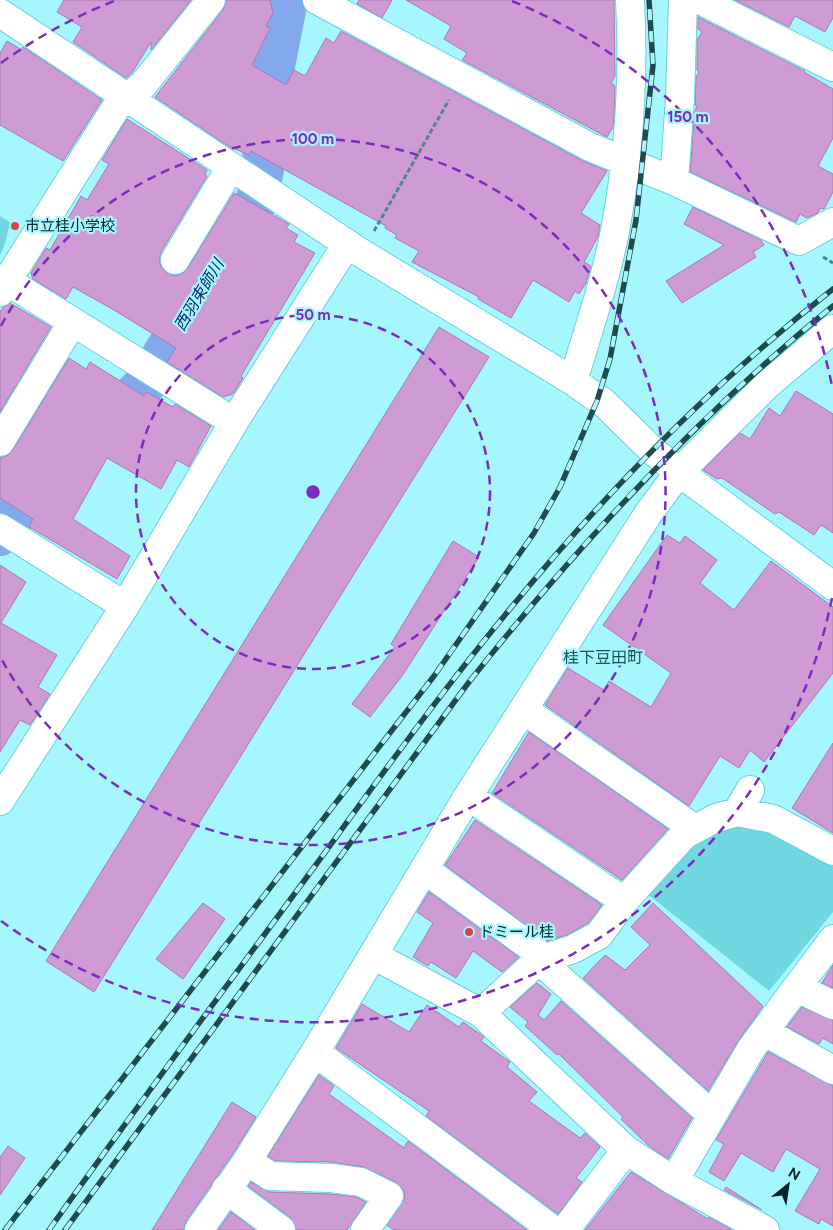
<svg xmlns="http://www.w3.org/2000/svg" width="833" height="1230" font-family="Figtree,'Noto Sans JP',sans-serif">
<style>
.green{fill:#71d7e0}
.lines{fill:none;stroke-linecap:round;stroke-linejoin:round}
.river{stroke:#84a8ec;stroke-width:42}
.building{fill:#ce9bd5;stroke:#ac7ab2}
.minor-casing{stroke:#68d2db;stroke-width:30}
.path{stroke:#4e878b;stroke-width:3;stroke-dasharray:5 2.5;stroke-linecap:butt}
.minor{stroke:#fff;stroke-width:28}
.rail-casing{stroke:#1f4b4d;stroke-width:5.5}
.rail{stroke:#a6f7fd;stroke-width:4;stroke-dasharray:11;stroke-linecap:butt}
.ring{fill:none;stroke:#7b2cbf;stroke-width:2.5;stroke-dasharray:9 6}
.poi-dot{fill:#d5454a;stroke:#a6f7fd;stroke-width:2}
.labels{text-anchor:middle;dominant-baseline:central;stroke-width:4.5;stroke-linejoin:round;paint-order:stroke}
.poi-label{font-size:15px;fill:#032729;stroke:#a6f7fd;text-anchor:start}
.water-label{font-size:16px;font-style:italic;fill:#072b77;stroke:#a6f7fd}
.neighbourhood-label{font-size:16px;fill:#195358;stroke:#a6f7fd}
.centre{fill:#7b2cbf;stroke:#a6f7fd;stroke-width:2.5}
.ring-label{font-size:15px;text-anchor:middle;font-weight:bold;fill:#7b2cbf;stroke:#a6f7fd;stroke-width:4.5;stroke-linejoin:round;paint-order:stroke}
</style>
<rect width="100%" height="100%" fill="#a6f7fd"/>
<path class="green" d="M0,216l11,7c-5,10 -5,23 -11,32z
M742,818l91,39v55l-64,79 -124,-99 44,-54z"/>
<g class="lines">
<path class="river" d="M0,535l10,-16 136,-136 111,-183 6,-31 2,-57 22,-112"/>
</g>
<path class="building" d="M64,0h127l-40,50v-8l-19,31 -6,5 -53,-36 9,-15 -25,-15z
M226,0h44l3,13 -7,13 4,2 -18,37 34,20 8,-15 11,6 21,-38 8,5 7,-12 242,130 24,10 -26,42 19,12 -2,12 -14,25 7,4 -5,17 -7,11 -4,-3 -6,11 -36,-22 -22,38 -33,-19 1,-2 -67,-35 7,-11 -24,-13 2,-3 -12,-7 1,-2 -135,-75 -2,4 -21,-9 -73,-49 68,-87z
M359,0h33l-10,18 -25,-14z
M406,0h208l1,76 -4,7 4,3 -1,29 -1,12 -6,10 -145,-77 5,-7 -23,-14 7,-13z
M735,0h98v18l-8,14 -30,-16 -6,11z
M698,17l107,54 -1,1 29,17v49l-15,28 15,8v18l-9,17 -4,-1 -2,5 -11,5 -7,-4 -4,8 -106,-50 5,-61 2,-5 -2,-1 1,-28 3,-5 -2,-2v-30l5,-8 -4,-3z
M7,41l15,9 1,-3 79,53 -39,61 -63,-36v-72z
M127,119l80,51 -2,5 2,1 -46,76 -2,7 2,8 6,6 8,3 8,-3 5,-5 46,-75 55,31 -3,4 12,7 -4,7 21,11 -74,123 2,2 -10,16 -10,3 -56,-35 9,-14 -62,-38 -41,-23 -7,12 -33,-20 -2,-6 15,-25 4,2 31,-54 6,4 22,-36 -7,-4z
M693,207l68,33 3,5 -11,7 3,5 -74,46 -16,-22 58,-36 -40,-21z
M10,303l41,24 -51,85v-100l3,-5z
M439,327l50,30 -395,635 -48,-31z
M69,358l17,11 4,-7 54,34 2,-4 27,15 2,-3 36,22 -22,41 -12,-7 -16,29 -54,-31 -34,61 57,37 -13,23 -88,-52 4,-8 -33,-21v-40l8,-3 5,-5z
M796,391l37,23v119l-12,-8 -7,10 -35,-23 -4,2 -53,-36 -5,1 -14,-9 37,-37 10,6 19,-31 11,8z
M667,535l13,8 5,-7 32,24 -17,23 34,27 37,-49 62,46v66l-69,89 -14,-12 -11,18 -19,-12 -31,50 -144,-101 23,-37 36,22 5,-9 42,26 20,-34 -68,-48z
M453,541l26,16 -77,119 -32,41 -18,-13 43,-57 -4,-3z
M0,565l26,17 -25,41 56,32 -19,32 12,7 -20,31 -10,-5 -20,32z
M529,732l139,97 -46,51 -130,-87z
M833,743v90l-41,-25z
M475,820l127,85 -14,18 -21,12 -20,6 -102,-76z
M429,892l90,65 -17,15 -29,-21 -17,27 -25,-16 -3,4 -15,-9 20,-34 -16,-11z
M203,903l22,16 -42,60 -27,-20z
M653,903l110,103 -25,35 -30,50 -125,-113 22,-23 20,15 25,-25 -19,-18z
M833,965v23l-11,-5z
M537,983l14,11 -13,21 6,5 17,-19 131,117 -24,41 -19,-13 -28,-27 2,-2 -64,-63 -2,1 -32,-29 3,-4 -18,-15z
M362,1004l47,28 18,-27 32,22 4,-5 21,15 -3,4 29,21 -3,5 30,25 -8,9 51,37 5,-5 15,14 -24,31 6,4 -24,32 -132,-98 3,-5 -93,-63z
M802,1007l31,13v24l-10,-6 -4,6 -32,-17z
M768,1052l65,34v140l-12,-7 -2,5 -24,-13 25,-42 -34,-20 -13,23 -32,-19 -17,28 -15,-9 15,-28 -8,-4z
M319,1075l15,11 -5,8 75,54 4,-7 119,89h-133l-7,-5 18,-28 -2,-8 -7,-7 -33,-15 -31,-5 -57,-1 -7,-5z
M232,1102l24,15 -22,35 -48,69 -2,9h-32z
M8,1146l17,12 -25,37v-38z
M631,1172l77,47 1,-2 23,13h-147z
M251,1182l18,10 61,2 26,3 10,5 -19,28h-51l-6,-13 -42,-31z
M726,1187l36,23 -38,-20z
M231,1212l24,18h-37z"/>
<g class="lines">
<defs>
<path id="minor" d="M317,0l273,147 84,34 125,60 34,-19
M700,0l133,67
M0,13l361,240 212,128c15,-50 32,-99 42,-150 14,-75 19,-155 15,-231
M674,181l6,-82 3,-99
M175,260l56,-93
M7,281l227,141
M0,292l117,-186 26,-21 68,-85
M573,381l31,22 49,48 26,21 154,114
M0,442l72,-119
M0,528l125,78
M524,710l171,119
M468,796l156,105
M0,801l125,-195 109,-184 113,-178
M737,812l13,-22
M424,869l111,81 4,10 173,155
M375,956l106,57 145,137 48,31
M797,988l36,17
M481,1013l58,-53 34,-11 26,-14 25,-34 60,-66 32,-17 21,-6 36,7 60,32
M765,1032l68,38
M315,1052l238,178
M247,1161l23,15 61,2 30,4 28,14 -24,34
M226,1189l55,41
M199,1230l48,-69 68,-109 153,-256 180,-282 31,-42 88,-87 66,-56
M565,1230l61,-80
M765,1230l-91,-49 77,-132 82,-110"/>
</defs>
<use href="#minor" class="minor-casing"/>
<path class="path" d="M374,231l75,-131
M823,257l10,6"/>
<use href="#minor" class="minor"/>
<defs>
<path id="rail" d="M5,1230l429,-554 100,-143 26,-46 37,-86 13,-42 26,-139 17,-155 -4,-65
M49,1230c87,-123 177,-243 266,-364 62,-85 123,-170 190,-251 97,-119 207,-231 328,-326
M65,1230l404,-548c109,-137 228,-266 364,-376"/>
</defs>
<use href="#rail" class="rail-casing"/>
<use href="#rail" class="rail"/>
</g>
<g class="ring">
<circle cx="313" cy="492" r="177"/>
<path d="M1 326A353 353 0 1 1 1 658"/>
<path d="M832 598A530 530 0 0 1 1 921M1 63A530 530 0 0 1 114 1M512 1A530 530 0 0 1 832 386"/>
</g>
<g class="poi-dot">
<circle cx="15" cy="226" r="5"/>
<circle cx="469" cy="932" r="5"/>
</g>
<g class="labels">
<g class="poi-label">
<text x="25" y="226">市立桂小学校</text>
<text x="479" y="932">ドミール桂</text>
</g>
<g class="water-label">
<text transform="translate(199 295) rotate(-59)">西羽束師川</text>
</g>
<g class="neighbourhood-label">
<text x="603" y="657">桂下豆田町</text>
</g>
</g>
<circle cx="313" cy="492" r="8" class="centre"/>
<g class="ring-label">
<text x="688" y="122">150 m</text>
<text x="313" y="144">100 m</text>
<text x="313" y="320">50 m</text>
</g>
<g transform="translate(788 1185) rotate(30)" stroke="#a6f7fd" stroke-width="4" paint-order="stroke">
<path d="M0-4L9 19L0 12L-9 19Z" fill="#032729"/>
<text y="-8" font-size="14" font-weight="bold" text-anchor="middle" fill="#032729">N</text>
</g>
</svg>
